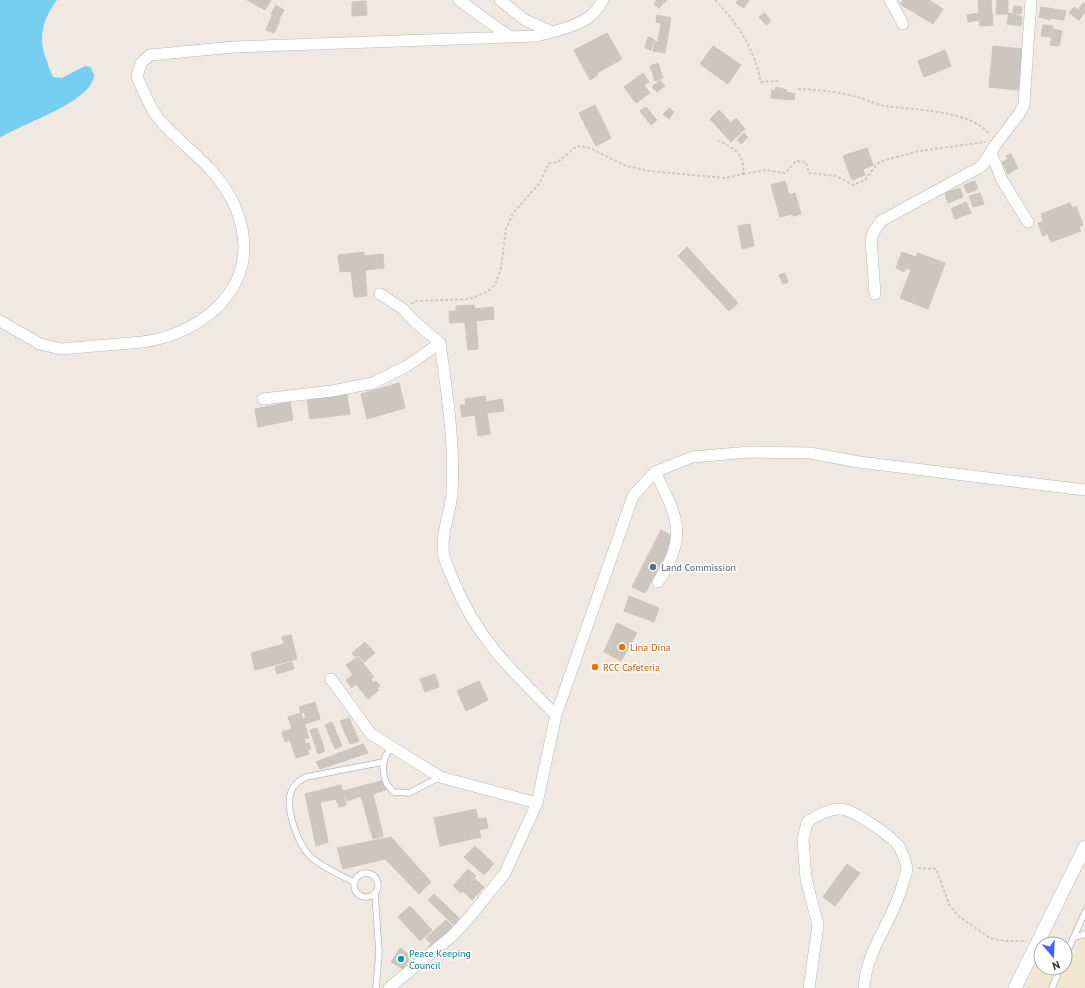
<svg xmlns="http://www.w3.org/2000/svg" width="1085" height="988" font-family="'PT Sans',sans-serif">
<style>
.education{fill:#f0e6d1}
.water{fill:#75cff0}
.building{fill:#cbc7bf;stroke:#cbc5ba}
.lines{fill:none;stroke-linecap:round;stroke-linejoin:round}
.service-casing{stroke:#b4b7c1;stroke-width:7}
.minor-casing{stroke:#b4b7c1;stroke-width:12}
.tertiary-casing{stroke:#b4b7c1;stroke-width:14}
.path{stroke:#c9c9c9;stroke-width:2;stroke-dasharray:3 2;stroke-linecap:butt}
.service{stroke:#fff;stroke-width:5.5}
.minor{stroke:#fff;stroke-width:11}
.tertiary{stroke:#fff;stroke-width:13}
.service-dot{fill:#5c6f8a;stroke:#fff;stroke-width:1.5}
.food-dot{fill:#e8710a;stroke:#fff;stroke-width:1.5}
.culture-dot{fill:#0f9aa8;stroke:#fff;stroke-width:1.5}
.labels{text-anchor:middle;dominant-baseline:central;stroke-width:3;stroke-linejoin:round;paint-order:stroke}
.service-label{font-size:10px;fill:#4e5e75;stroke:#fff;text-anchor:start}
.food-label{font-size:10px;fill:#c56008;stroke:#fff;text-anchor:start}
.culture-label{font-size:10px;fill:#0d838f;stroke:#fff;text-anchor:start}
</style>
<rect width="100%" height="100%" fill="#efe9e1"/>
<path class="education" d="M1082,939l3,1v48h-59l15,-31v11h24v-18l12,4z"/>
<path class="water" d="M0,0h57c-13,18 -19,34 -12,56 3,7 4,14 8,21l9,1 23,-12 5,1 4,7c0,28 -72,49 -94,64z"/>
<path class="building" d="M247,0h24l-6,10z
M657,0h10l-8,8 -5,-4z
M738,0h11l-5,8 -8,-5z
M903,0h26l14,9 -10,15 -33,-20z
M978,0h13l2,25 -13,1 -1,-6 -11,2 -1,-7 12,-2z
M997,0h11v14h-12z
M366,1l1,14 -15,1v-14z
M1083,3l2,1v8l-6,8 -10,-7 5,-6 4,3z
M276,5l8,5 -5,9 -8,-5z
M1014,6l8,1 -1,7 -8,-1z
M1041,7l25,4 -2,9 -13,-2 -1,2 -11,-3z
M765,13l6,8 -5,4 -7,-8z
M1009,13l13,4 -1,9 -14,-2z
M657,15l14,3 -6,35 -12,-2 2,-10 3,1 3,-19 -5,-1z
M272,16l8,4 -6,13 -8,-3z
M1043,25l10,1 -2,11 -10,-1z
M1054,29l8,2 -3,15 -9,-1z
M607,33l15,26 -25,14 1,2 -8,5 -16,-30z
M648,37l6,2 -3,11 -6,-2z
M713,46l28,19 -13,19 -28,-20z
M993,46l30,3 -5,41 -29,-3z
M945,50l6,16 -27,11 -6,-16z
M658,63l5,15 -8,3 -5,-15z
M643,73l6,9 -5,3 6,8 -14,10 -12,-16z
M660,80l5,6 -8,6 -5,-5z
M776,87l11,3 -1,2 9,2 -1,6 -23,-2 1,-8 3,1z
M595,105l16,33 -15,8 -17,-33z
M646,107l11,13 -6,5 -11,-14z
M669,108l5,4 -5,7 -6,-5z
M719,110l12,13 5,-5 9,11 -14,13 -21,-23z
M744,133l4,4 -7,7 -4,-4z
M867,148l6,17 -10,4 2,6 -13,5 -9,-24z
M1011,154l7,14 -10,6 -6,-12 6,-3 -2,-3z
M785,181l4,14 6,-2 6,21 -8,2v-2l-13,3 -9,-32z
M975,181l3,8 -11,4 -3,-8z
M960,188l3,9 -15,6 -3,-10z
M980,193l4,11 -11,3 -4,-11z
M966,202l5,11 -16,6 -4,-10z
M1070,203l2,5 4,-2 7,19 -4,2 2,4 -30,11 -3,-8 -5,2 -5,-13 5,-1 -2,-8z
M750,224l4,22 -12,3 -4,-23z
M687,247l51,56 -9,8 -51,-55z
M364,252v4l19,-2 1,14 -19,2 2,26 -13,1 -3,-26 -11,1 -2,-17z
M902,252l14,5 2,-4 27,10 -17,46 -28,-11 11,-28 -5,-2 -2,4 -8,-4z
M785,273l3,9 -5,2 -4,-9z
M474,305l1,4 18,-2 1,12 -18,2 2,28 -10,1 -3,-28 -15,1 -1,-12h7v-5z
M399,383l6,25 -38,11 -6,-25z
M347,394l3,20 -40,5 -3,-20z
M485,396l1,6 16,-3 2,12 -17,2 3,21 -12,2 -3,-21 -13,2 -2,-12h6l-1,-6z
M290,402l3,18 -35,7 -3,-18z
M661,530l14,7 -30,56 -13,-6z
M629,596l30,12 -5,14 -30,-11z
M617,623l20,10 -16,28 -17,-9z
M291,635l6,24 -42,11 -4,-17 33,-9 -2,-7z
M365,642l10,11 -11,9 -6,-7 -3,2 -3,-4z
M358,657l16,20 -3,2 2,4 3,-2 4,5 -3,2 2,2 -11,9 -12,-15 -4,4 -6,-8 7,-5 -7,-10z
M292,662l2,7 -17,5 -2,-7z
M435,674l4,13 -14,5 -5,-13z
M479,681l9,19 -22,11 -9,-20z
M315,702l5,17 -15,5 -2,-5 3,-1 -2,-6 -3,1 -2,-6z
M301,713l8,25 -5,1 2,5 3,-1 2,6 -4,1 2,4 -13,4 -6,-18 -5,2 -3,-10 10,-3 -4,-12z
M349,718l10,23 -9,3 -10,-23z
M332,722l10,24 -7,3 -10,-24z
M317,728l8,23 -7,3 -8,-24z
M363,744l5,9 -48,16 -4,-7z
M385,780l3,9 -15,5 10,42 -10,3 -12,-43 -14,5 -4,-10z
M341,785l5,20 -7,2 -3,-8 -16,3 8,40 -12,4 -11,-52z
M476,809l2,10 8,-1 2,10 -9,2 2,7 -41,9 -6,-28z
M391,837l40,45 -12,12 -34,-35 -42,10 -6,-21z
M475,846l19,18 -10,11 -20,-18z
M847,864l13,9 -25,33 -12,-9z
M468,869l8,7 -15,17 -8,-7z
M475,879l9,8 -12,13 -9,-9z
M434,894l28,27 -6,6 -28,-27z
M410,906l22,24 -12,11 -22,-24z
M446,920l8,8 -22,20 -3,-2 2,-2 -5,-6z
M400,948l11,8 -8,13 -12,-7z"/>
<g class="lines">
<defs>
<path id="service" d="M392,747c-12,12 -12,34 2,45l15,1 31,-16
M354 885a12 12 0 1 1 24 0a12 12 0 1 1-24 0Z
M354,882c-14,-7 -31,-14 -43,-25 -13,-12 -26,-48 -20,-65 3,-8 8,-11 15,-15l77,-15
M375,893l4,60 -3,35
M1073,938l12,-4
M1065,957l20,-45
M1052,988l8,-20"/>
<path id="minor" d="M459,0l51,37
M500,0l25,20 27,12
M890,0l13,24
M991,153l11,27 26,42
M380,294l23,15 11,12 26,22c7,50 15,100 12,151 -2,21 -12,40 -8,62 2,9 7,18 10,26 23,57 60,91 102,133
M875,294l-4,-55 3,-8 7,-10 101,-55 14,-22 23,-30 5,-9 7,-105
M0,321l40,23 21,5 81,-7c32,-4 66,-20 86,-47 30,-41 14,-91 -18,-126 -17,-18 -36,-32 -52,-51 -9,-12 -15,-28 -21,-41l4,-14 9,-8 84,-8 301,-11c14,-3 43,-10 54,-19 7,-4 10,-11 14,-17
M263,399l69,-8 41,-8 34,-17 33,-23
M655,472c23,46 33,63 3,110
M331,679l40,55 69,43 97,26
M389,988l63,-52 16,-17 37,-46 32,-70 19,-88 77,-219 22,-24 37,-15 58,-5 60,1 49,9 226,28
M809,988l9,-63 -12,-46 -3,-39 4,-18c10,-6 22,-14 34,-13 13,1 52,28 59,39 2,4 6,15 7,20 0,4 -3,11 -4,15 -9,37 -37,66 -39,105"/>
<path id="tertiary" d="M1015,988l70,-141"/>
</defs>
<use href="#service" class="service-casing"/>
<use href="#minor" class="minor-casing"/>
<use href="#tertiary" class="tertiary-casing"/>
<path class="path" d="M715,0c24,25 39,48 46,82l17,-1
M798,89c18,1 37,2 55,7 11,2 21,8 32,10 28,4 87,4 105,29
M743,174l23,-4 19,3 11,-12 10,1 3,11 27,3 17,9 12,-5 13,-17 4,-2 37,-10 66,-9
M411,304l5,-3 53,-2 18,-7 8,-7 6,-17 5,-39 7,-16 26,-29 10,-21 9,-1 19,-16 13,2 36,18 24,5 75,7 18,-4c2,-20 -8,-25 -24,-33
M918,868l18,1 13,35 8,11 33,23 15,3h21"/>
<use href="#service" class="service"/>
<use href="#minor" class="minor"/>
<use href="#tertiary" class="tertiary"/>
</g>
<circle class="service-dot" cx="653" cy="567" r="4"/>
<g class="food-dot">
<circle cx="622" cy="647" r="4"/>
<circle cx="595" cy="667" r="4"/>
</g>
<circle class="culture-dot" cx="401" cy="959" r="4"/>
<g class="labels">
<g class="service-label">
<text x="661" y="567">Land Commission</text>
</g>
<g class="food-label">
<text x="630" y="647">Lina Dina</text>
<text x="603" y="667">RCC Cafeteria</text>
</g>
<g class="culture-label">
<text x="409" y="953">Peace Keeping<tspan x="409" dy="12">Council</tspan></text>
</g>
</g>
<g transform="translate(1053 956) rotate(161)"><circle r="19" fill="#ffffff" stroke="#ababab"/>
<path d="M0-3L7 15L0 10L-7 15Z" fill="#4264fb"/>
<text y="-6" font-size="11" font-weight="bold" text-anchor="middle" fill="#2e2e2e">N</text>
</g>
</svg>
